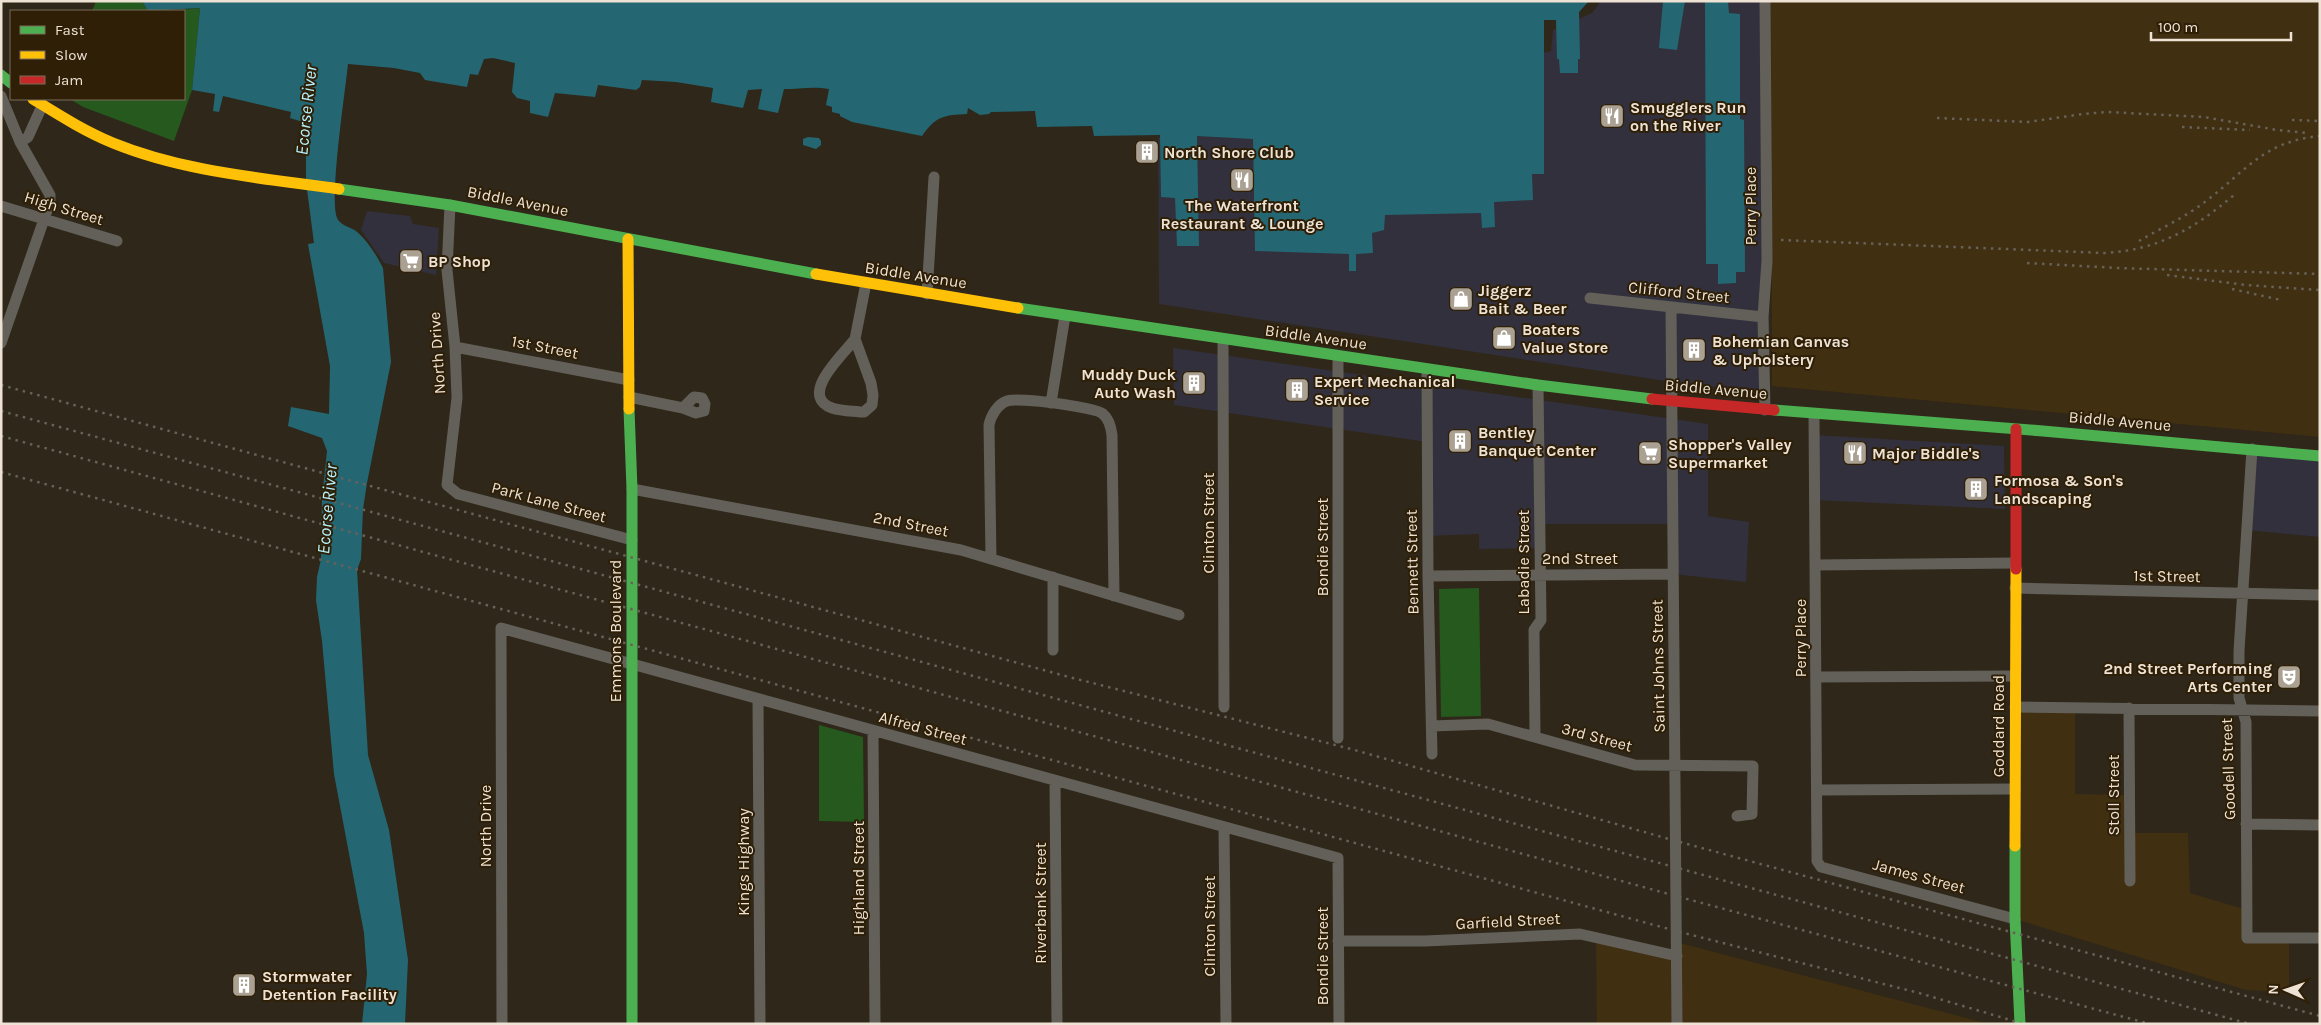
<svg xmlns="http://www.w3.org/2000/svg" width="2321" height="1025" font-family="Karla,sans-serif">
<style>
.commercial{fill:#32303c}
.built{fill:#412f11}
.green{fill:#25591e}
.water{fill:#246772}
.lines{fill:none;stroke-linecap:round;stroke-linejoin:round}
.street{stroke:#626059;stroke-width:11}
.fast{stroke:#4caf50;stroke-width:11}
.slow{stroke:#ffc107;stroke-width:11}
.jam{stroke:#c62828;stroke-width:11}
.rail{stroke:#666259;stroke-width:2.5;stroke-dasharray:2.5 5;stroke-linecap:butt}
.labels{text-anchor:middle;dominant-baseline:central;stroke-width:4;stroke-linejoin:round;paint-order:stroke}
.poi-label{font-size:16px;font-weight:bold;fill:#ede2d4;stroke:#2e1f06;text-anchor:start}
.street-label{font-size:16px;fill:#ede2d4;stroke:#2e1f06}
.water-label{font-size:18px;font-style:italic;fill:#b5f0fd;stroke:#2e1f06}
</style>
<rect width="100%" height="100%" fill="#2f2719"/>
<path class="commercial" d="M1601,1h170l-2,392 -96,-11 -514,-78 -1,-166 393,-87 2,-21 39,-17z
M367,211l43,5 3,8 26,4 -3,47 -52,-12 -23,-33z
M1173,348l535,76v92l41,6 -3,60 -73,-8v-50h-133v24l-61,1v-15l-51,2 -1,-94 -253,-37z
M1815,435l189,11 1,63 -190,-9z
M2252,449l68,7v81l-73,-7z"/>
<path class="built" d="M1771,1h549v436l-548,-51z
M2015,707l60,1v86l55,1v38h58l2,60 57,17v28h42v54l-43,-2 -231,-71z
M1596,937l80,19v-14l313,82h-392z"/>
<path class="green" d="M96,1h50l-3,2 5,8h-56z
M200,8l-8,82 -18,51 -91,-34 -13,-8h114v-88h-15z
M1479,588l2,128 -40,1 -2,-128z
M819,725l44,12 1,85 -45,-1z"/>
<path class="water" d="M146,1h1443l-10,11 1,47h-2v14h-18l-1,-14h-2l-1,-39h-12v154h-12l1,26 -39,2 1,25 -13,1 -1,-15 -96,2 -1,15 -12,3 1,20 -17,1v17h-7v-17l-94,-3 -2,-112 -56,-3 2,110h-22l-2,-48 -14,-1 -1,-62 -66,1 -2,-10 -55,1 -2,-16 -44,1 -2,2 -9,1 -12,-7 -1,6c-23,1 -31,2 -45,22l-70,-14 -12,-6v-2l-8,-2v-5l-6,-2 3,-16c-16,-3 -30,0 -45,0l-6,24 -20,-4 4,-20 -14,1 -5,18 -32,-6 2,-14 -37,-6 -34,-2 -2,7 -4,3 -38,-5 -3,12 -40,-4 -7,24 -18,-4v-12l-13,-3 -5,-6 3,-29 -22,-5 -9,1 -6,16 -8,-1 -3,13 -42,-7 -5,-7 -26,-5 -46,-4c-3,29 -19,134 -11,154 3,7 13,9 19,13 11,9 21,25 27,37l8,94 -24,121 -4,26 -2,50 -4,11 11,185 21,75 19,130 -3,64h-43l5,-50 -3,-41 -30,-159 -12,-133 -6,-41 1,-23 4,-18 1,-61 5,-47 -5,-13 -34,-12 3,-19 38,7 1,-48 -22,-122 6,-1 -8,-61v-59l-16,-5 1,-6 -68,-16 -4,16 -6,-1 2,-17 -23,-4 8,-82 -52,3 -5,-8z
M1663,1h22l-8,49 -18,-2z
M1705,1h23l1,12 11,1v105l4,1 1,152h-9v11l-18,1v-20h-12z
M808,137l11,1 2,3v4l-5,4 -13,-4v-6z"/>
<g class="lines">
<path class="street" d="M1765,1l2,260 -4,56 2,93
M1,96l19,46 30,53v7l-49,141
M20,142l8,-5 14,-31
M450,205l-3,65 8,77 2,51 -10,87 11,9 174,46
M1,206l116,35
M927,294l7,-117
M1590,298l173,19
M1671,308l6,716
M855,339l16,44 2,12 -1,10 -8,7h-4c-9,-1 -19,-1 -28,-4 -35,-13 13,-55 23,-69z
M855,339l11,-56
M1223,339l1,368
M455,347l174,33
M1338,357v381
M1427,369l1,207 4,178
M629,397l54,11 13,5 8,-2 1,-7 -3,-6 -8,-1 -11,11
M1051,403l14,-87
M1814,414l3,447 4,6 194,52
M2252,449l-13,202v47l7,24 1,216h73
M632,489l329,61 218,65
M991,559l-2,-134c2,-10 9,-21 18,-24 11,-4 89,6 96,13 6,5 8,13 9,21l2,161
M1815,565l200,-2
M1428,576l245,-2
M1053,577v73
M2015,588l305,7
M1816,677l198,-1
M758,700l2,324
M2015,707l305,4
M2129,708l1,173
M1432,726l56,-2 147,41 118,1 -1,48 -15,2
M873,732l2,292
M1535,737l-1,-107 7,-10 -3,-235
M1055,781l2,243
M1817,790l198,-1
M2246,824l74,1
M1224,827l2,197
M1338,941h87l155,-7 97,22
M502,1024l-1,-396 837,230 1,166"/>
<path class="fast" d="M1,75l10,8
M339,189l111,16 366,69
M1018,308l520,77 114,14
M629,409l3,80v535
M1774,410l269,21 277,25
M2015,846v73l5,105"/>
<path class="slow" d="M33,99c26,16 51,32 80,44 71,29 150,35 226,46
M628,239l1,170
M816,274l202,34
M2015,846l1,-277"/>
<path class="jam" d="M1652,399l122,11
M2016,569v-140"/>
<path class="rail" d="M1937,118l91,4 55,-8 24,-2 97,5 73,13 30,3
M2292,120l28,1
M2182,127l68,3
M1781,240l324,13c53,-3 89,-24 129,-58
M2139,241c22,-13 47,-24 67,-40 40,-30 58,-60 114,-65
M2027,263l91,5 202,6
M2167,275l79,10 74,5
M2232,289l49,11
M1,385l1068,292 282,72 325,92 644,175
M1,411l2249,613
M1,436l1675,460 474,128
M1,472l1675,459 243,62 105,31"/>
</g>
<defs>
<symbol id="restaurant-square" viewBox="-11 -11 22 22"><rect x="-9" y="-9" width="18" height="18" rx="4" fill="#aaa193" stroke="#2e1f06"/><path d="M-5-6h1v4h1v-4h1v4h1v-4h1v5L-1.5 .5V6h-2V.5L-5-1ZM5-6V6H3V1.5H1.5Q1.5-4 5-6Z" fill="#fff"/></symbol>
<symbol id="building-square" viewBox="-11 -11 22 22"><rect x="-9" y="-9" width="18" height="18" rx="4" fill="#aaa193" stroke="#2e1f06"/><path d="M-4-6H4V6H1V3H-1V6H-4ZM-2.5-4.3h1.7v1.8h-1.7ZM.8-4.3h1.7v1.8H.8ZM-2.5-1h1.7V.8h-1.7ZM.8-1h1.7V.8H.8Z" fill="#fff"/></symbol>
<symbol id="supermarket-square" viewBox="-11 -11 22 22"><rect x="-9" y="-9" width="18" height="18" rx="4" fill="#aaa193" stroke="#2e1f06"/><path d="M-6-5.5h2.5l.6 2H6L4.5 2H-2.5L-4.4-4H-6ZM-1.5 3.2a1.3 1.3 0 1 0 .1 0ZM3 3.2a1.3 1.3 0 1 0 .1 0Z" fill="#fff"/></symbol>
<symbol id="shop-square" viewBox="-11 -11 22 22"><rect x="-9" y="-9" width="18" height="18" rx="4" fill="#aaa193" stroke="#2e1f06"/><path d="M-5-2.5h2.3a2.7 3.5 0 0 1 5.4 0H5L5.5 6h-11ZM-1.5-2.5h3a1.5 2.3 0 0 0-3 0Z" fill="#fff"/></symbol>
<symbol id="theatre-square" viewBox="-11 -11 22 22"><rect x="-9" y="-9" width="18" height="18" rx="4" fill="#aaa193" stroke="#2e1f06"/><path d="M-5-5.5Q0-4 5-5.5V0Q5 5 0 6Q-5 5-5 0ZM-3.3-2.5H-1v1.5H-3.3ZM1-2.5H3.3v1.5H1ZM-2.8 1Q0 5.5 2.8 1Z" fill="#fff"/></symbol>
</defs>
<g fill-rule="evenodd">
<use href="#restaurant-square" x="1598" y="102" width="28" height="28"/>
<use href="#building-square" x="1133" y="138" width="28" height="28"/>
<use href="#restaurant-square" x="1228" y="166" width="28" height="28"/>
<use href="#supermarket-square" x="397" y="247" width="28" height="28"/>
<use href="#shop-square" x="1447" y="285" width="28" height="28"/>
<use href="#shop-square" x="1490" y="324" width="28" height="28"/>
<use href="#building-square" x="1680" y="336" width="28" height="28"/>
<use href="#building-square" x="1180" y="369" width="28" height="28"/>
<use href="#building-square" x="1283" y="376" width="28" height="28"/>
<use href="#building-square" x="1446" y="427" width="28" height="28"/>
<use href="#supermarket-square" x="1636" y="439" width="28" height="28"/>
<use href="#restaurant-square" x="1841" y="439" width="28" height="28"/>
<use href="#building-square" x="1962" y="475" width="28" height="28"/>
<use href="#theatre-square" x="2275" y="663" width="28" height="28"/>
<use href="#building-square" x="230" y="971" width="28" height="28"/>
</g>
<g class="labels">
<g class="poi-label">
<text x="1630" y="107">Smugglers Run<tspan x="1630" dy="18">on the River</tspan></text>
<text x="1164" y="152">North Shore Club</text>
<text x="1242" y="205" text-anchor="middle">The Waterfront<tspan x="1242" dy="18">Restaurant &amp; Lounge</tspan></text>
<text x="428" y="261">BP Shop</text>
<text x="1478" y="290">Jiggerz<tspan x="1478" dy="18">Bait &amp; Beer</tspan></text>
<text x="1522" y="329">Boaters<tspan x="1522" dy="18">Value Store</tspan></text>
<text x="1712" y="341">Bohemian Canvas<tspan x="1712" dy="18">&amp; Upholstery</tspan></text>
<text x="1176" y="374" text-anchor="end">Muddy Duck<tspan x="1176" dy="18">Auto Wash</tspan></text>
<text x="1314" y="381">Expert Mechanical<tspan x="1314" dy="18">Service</tspan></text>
<text x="1478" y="432">Bentley<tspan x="1478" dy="18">Banquet Center</tspan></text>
<text x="1668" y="444">Shopper's Valley<tspan x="1668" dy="18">Supermarket</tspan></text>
<text x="1872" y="453">Major Biddle's</text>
<text x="1994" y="480">Formosa &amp; Son's<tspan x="1994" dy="18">Landscaping</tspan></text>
<text x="2272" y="668" text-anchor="end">2nd Street Performing<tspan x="2272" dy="18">Arts Center</tspan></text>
<text x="262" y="976">Stormwater<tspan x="262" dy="18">Detention Facility</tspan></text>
</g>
<g class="street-label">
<text transform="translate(518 201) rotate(11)">Biddle Avenue</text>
<text transform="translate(1750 206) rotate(-90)">Perry Place</text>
<text transform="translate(64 208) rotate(17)">High Street</text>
<text transform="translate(916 275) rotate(9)">Biddle Avenue</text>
<text transform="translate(1679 292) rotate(6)">Clifford Street</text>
<text transform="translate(1316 337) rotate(8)">Biddle Avenue</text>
<text transform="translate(545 347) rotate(11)">1st Street</text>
<text transform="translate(437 353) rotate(-94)">North Drive</text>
<text transform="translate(1716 389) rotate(5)">Biddle Avenue</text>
<text transform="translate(2120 421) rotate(5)">Biddle Avenue</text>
<text transform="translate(549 502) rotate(15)">Park Lane Street</text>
<text transform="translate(1208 523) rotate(-90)">Clinton Street</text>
<text transform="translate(911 524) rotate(11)">2nd Street</text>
<text transform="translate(1322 547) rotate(-90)">Bondie Street</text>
<text x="1580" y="558">2nd Street</text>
<text transform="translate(1412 562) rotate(-91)">Bennett Street</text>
<text transform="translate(1523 562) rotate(-90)">Labadie Street</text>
<text transform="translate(2167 576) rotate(1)">1st Street</text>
<text transform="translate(615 631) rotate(-90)">Emmons Boulevard</text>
<text transform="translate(1800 638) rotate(-90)">Perry Place</text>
<text transform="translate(1658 666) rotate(-91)">Saint Johns Street</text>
<text transform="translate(1998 726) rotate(-90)">Goddard Road</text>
<text transform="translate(923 728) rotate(15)">Alfred Street</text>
<text transform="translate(1597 737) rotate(15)">3rd Street</text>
<text transform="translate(2228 769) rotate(-92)">Goodell Street</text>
<text transform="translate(2113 795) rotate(-90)">Stoll Street</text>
<text transform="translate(485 826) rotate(-90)">North Drive</text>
<text transform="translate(743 862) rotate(-90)">Kings Highway</text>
<text transform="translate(1919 876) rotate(15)">James Street</text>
<text transform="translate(858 878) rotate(-90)">Highland Street</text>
<text transform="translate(1040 903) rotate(-90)">Riverbank Street</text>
<text transform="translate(1508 921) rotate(-3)">Garfield Street</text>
<text transform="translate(1209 926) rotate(-90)">Clinton Street</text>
<text transform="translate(1322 956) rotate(-90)">Bondie Street</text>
</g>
<g class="water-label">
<text transform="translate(306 110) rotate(-84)">Ecorse River</text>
<text transform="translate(327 509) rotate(-85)">Ecorse River</text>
</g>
</g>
<rect width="2321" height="1025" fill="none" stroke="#ede2d4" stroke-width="5"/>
<rect x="10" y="10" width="175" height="90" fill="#2e1f06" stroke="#7a6d58"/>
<rect x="20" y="26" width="25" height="8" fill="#4caf50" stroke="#7a6d58"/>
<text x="55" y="35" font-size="15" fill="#ede2d4">Fast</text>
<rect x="20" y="51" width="25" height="8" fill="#ffc107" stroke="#7a6d58"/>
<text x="55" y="60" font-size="15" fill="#ede2d4">Slow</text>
<rect x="20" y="76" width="25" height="8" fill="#c62828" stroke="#7a6d58"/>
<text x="55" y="85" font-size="15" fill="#ede2d4">Jam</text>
<g transform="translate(2286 990) rotate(272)" stroke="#2e1f06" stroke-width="4" paint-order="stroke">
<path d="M0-4L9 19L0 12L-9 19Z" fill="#ede2d4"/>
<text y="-8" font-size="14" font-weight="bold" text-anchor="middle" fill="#ede2d4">N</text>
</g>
<path d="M2151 32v8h140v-8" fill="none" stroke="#ede2d4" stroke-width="2.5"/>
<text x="2158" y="32" font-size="15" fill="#ede2d4" stroke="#2e1f06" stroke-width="4" paint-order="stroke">100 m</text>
</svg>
